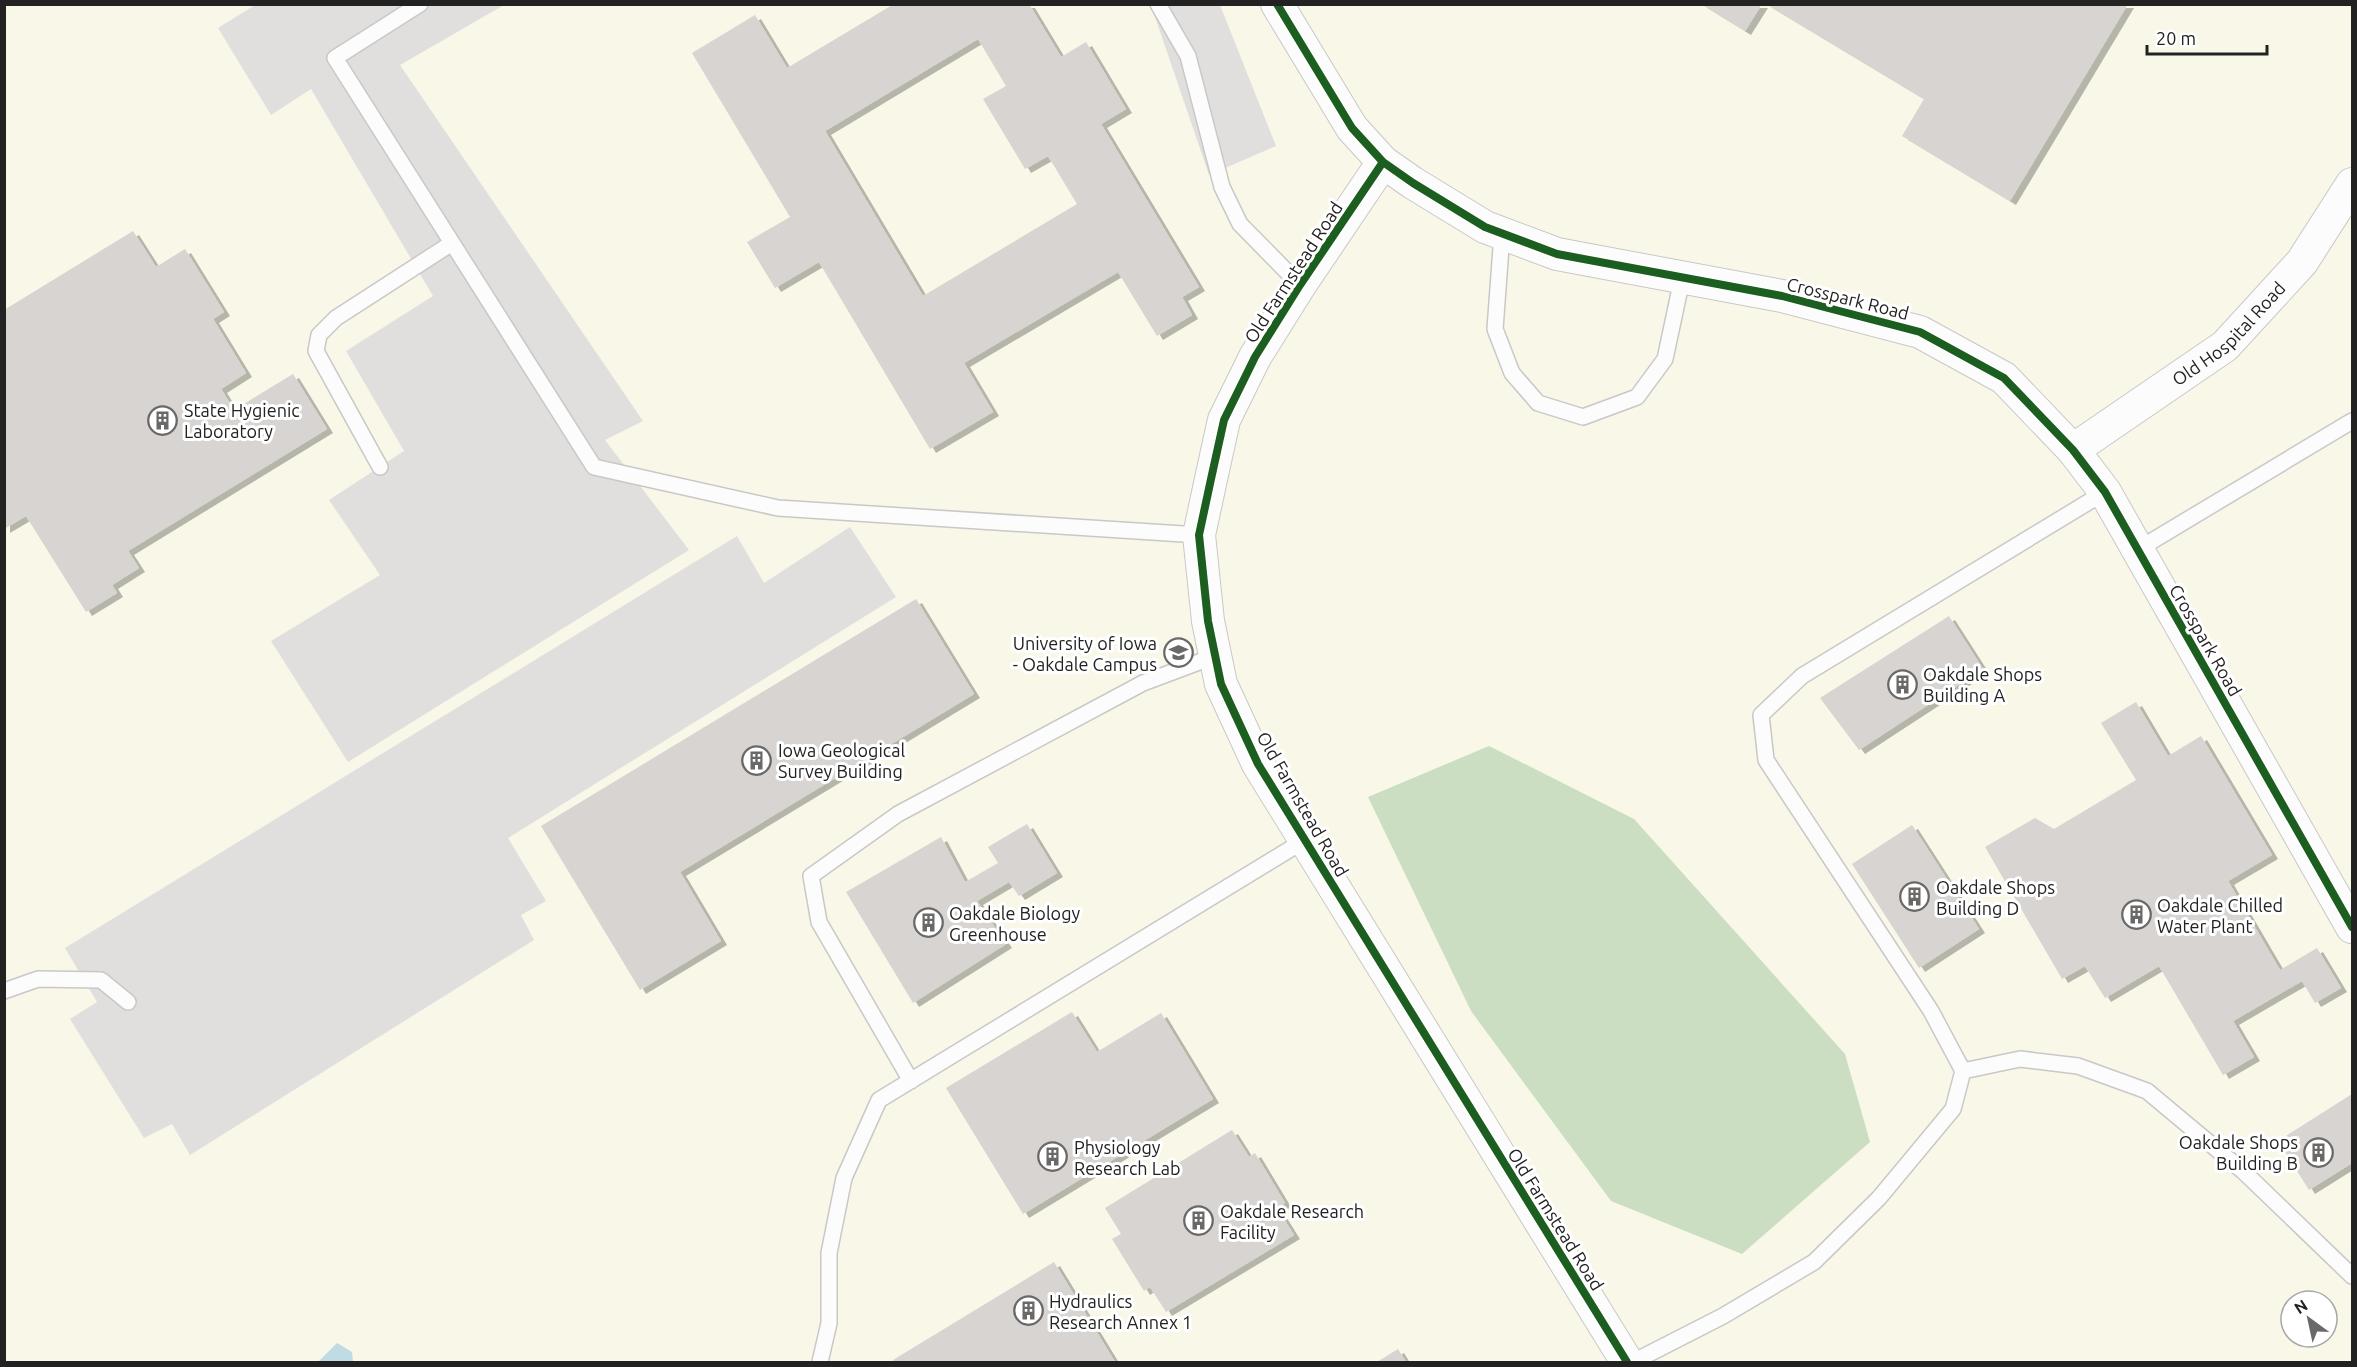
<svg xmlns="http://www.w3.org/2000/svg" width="2357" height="1367" font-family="Ubuntu,sans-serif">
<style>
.education{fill:#f8f7e8;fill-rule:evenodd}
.forest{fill:#cbdec1}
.parking{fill:#e0dfde}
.water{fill:#bfdbe3}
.building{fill:#d7d4d2;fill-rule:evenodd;filter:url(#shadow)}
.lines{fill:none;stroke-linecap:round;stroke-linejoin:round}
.lane-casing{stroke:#c9c8c7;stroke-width:18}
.street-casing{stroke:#c9c8c7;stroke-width:34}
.lane{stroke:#fdfcfc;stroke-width:15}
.street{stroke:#fdfcfc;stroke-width:32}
.cycleway-casing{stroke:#fff;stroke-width:11}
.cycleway{stroke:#1b5e20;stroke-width:8}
.labels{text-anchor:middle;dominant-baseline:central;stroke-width:6;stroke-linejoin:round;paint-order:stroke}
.street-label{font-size:18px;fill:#222;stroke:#fff}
.poi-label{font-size:18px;fill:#222;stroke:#fff;text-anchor:start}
</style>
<defs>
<filter id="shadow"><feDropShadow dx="6" dy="4" stdDeviation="0" flood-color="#0004"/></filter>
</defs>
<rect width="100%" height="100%" fill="#f0eeeb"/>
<path class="education" d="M5,5h2347v1357h-2347zM2291,1301h36v36h-36z"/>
<path class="forest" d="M1489,746l145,73 211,235 25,88 -128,112 -131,-53 -140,-190 -103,-214z"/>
<path class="parking" d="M255,5h249l-104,60 243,356 -38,19 84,110 -341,212 -77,-121 109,-66 -51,-75 75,-49 -58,-100 87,-55 -122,-207 -40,26 -53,-87z
M1151,5h69l56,141 -67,29z
M850,527l46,70 -388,241 38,63 -25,14 13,25 -344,215 -18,-31 -28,14 -74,-119 27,-17 -32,-54 672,-412 27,47z"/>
<path class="water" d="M337,1343l15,9 1,10h-35z"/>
<path class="building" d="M894,4h135l32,53 25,-15 40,67 -25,15 98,163 -17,10 10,18 -35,21 -39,-64 -154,91 29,49 -63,37 -111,-187 -44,26 -28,-46 43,-25 -98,-164 63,-38 32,53zM978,39l28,47 -23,13 42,70 23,-13 29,48 -154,92 -98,-165z
M1701,4h61l-17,27z
M1766,4h362l-118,197 -108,-65 22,-37z
M133,231l23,36 29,-18 39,63 -11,7 33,54 -25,16 13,21 59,-36 34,55 -199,122 11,17 -27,17 5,8 -31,19 -60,-96 -22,13v-219z
M916,599l58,95 -294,178 41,69 -81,49 -99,-164z
M1949,616l34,53 -124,81 -39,-52z
M2136,702l32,54 33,-20 71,119 -44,26 52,89 37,-22 24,40 -26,15 -13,-22 -69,40 21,36 -31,18 -64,-109 -54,32 -20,-32 -23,13 -77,-132 50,-29 19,11 82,-49 -35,-57z
M1027,824l30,49 -38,23 -10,-14 -32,19 29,43 -93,59 -67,-111 95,-55 24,45 33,-19 -10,-16z
M1912,825l67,104 -60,39 -67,-104z
M1072,1012l25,40 64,-39 52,86 -190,115 -77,-126z
M2352,1094v69l-43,27 -31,-49z
M1232,1130l17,27 6,-4 30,50 -8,5 17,27 -128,77 -16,-25 -6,4 -32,-52 9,-5 -16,-26z
M1054,1262l61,100h-221l-1,-2z
M1398,1349l8,13h-29z"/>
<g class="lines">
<defs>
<path id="lane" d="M420,4l-85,54 259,409 184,41 421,27
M1158,4l30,52 34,131 18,37 60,61
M1502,234l-7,95 17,44 26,30 45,14 54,-20 28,-38 17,-80
M380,467l-64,-116 3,-16 17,-17 116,-75
M2137,550l215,-129
M4,991l34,-12 63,1 27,22
M1963,1071l57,-12 58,7 69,25 97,81 108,104
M911,1081l-92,-159 -8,-46 87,-62 245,-131 72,-27
M820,1362l9,-39v-70l15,-75 35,-78 426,-260
M1633,1362l90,-46 91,-54 65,-64 74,-89 10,-38 -32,-60 -165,-251 -5,-45 41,-39 303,-184"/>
<g id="street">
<path d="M1277,4l75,124 31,34 30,21 72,44 72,27 225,42 138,36 84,46 69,72 32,42 247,435"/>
<path d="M1383,162l-83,123 -45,72 -31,63 -13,59 -12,56 9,86 13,63 37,80 369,598"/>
<path id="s1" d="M2073,450l152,-104 77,-84 50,-78"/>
</g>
</defs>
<use href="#lane" class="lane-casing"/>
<use href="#street" class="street-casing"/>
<use href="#lane" class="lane"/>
<use href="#street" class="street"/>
<defs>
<path id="cycleway" d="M1277,4l75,124 31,34 30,21 72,44 72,27 225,42 138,36 84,46 69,72 32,42 247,435
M1383,162l-83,123 -45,72 -31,63 -13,59 -12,56 9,86 13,63 37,80 369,598"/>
</defs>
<use href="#cycleway" class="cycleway-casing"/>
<use href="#cycleway" class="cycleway"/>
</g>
<defs>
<symbol id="building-ring" viewBox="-11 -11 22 22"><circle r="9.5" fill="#fff" stroke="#6a6968" stroke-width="1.5"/><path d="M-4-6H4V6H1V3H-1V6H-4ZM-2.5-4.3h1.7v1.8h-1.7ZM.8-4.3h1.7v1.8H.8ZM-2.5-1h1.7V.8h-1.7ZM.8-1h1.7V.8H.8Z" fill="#6a6968"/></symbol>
<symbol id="university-ring" viewBox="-11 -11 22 22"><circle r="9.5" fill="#fff" stroke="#6a6968" stroke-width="1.5"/><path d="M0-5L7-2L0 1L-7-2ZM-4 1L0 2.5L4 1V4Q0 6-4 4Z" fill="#6a6968"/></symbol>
</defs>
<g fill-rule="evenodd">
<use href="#building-ring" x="146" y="404" width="33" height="33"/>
<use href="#university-ring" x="1162" y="636" width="33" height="33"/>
<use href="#building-ring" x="1886" y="668" width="33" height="33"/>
<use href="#building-ring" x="740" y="744" width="33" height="33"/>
<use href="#building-ring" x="1898" y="880" width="33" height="33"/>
<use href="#building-ring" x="2120" y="898" width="33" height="33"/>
<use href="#building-ring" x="912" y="906" width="33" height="33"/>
<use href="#building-ring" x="2302" y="1136" width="33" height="33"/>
<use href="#building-ring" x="1036" y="1140" width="33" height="33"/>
<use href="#building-ring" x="1182" y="1204" width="33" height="33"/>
<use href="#building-ring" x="1012" y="1294" width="33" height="33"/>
</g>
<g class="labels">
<g class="street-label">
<text transform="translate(1293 272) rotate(-57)">Old Farmstead Road</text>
<text transform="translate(1848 298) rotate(14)">Crosspark Road</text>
<text stroke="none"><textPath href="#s1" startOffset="195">Old Hospital Road</textPath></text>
<text transform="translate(2206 640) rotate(60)">Crosspark Road</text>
<text transform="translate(1303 804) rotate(60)">Old Farmstead Road</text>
<text transform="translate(1556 1219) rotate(58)">Old Farmstead Road</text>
</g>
<g class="poi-label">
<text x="184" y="410">State Hygienic<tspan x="184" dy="21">Laboratory</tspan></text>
<text x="1157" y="643" text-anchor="end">University of Iowa<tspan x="1157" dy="21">- Oakdale Campus</tspan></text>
<text x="1923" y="674">Oakdale Shops<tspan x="1923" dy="21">Building A</tspan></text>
<text x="778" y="750">Iowa Geological<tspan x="778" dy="21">Survey Building</tspan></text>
<text x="1936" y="887">Oakdale Shops<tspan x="1936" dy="21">Building D</tspan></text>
<text x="2157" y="905">Oakdale Chilled<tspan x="2157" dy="21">Water Plant</tspan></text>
<text x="949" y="913">Oakdale Biology<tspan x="949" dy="21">Greenhouse</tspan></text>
<text x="2298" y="1142" text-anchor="end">Oakdale Shops<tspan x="2298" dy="21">Building B</tspan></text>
<text x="1074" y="1147">Physiology<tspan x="1074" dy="21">Research Lab</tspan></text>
<text x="1220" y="1211">Oakdale Research<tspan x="1220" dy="21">Facility</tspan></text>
<text x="1049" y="1301">Hydraulics<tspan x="1049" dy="21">Research Annex 1</tspan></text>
</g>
</g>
<rect width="2357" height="1367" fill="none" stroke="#222222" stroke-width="12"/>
<g transform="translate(2309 1319) rotate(327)"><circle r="28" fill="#ffffff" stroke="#a7a7a7" stroke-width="1.5"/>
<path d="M0-4.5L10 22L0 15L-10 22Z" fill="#6a6968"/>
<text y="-9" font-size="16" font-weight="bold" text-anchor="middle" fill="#222222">N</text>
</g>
<path d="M2147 45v9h120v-9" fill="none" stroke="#222222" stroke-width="3"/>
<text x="2156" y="45" font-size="18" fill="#222222" stroke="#ffffff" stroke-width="4.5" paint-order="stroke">20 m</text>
</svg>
